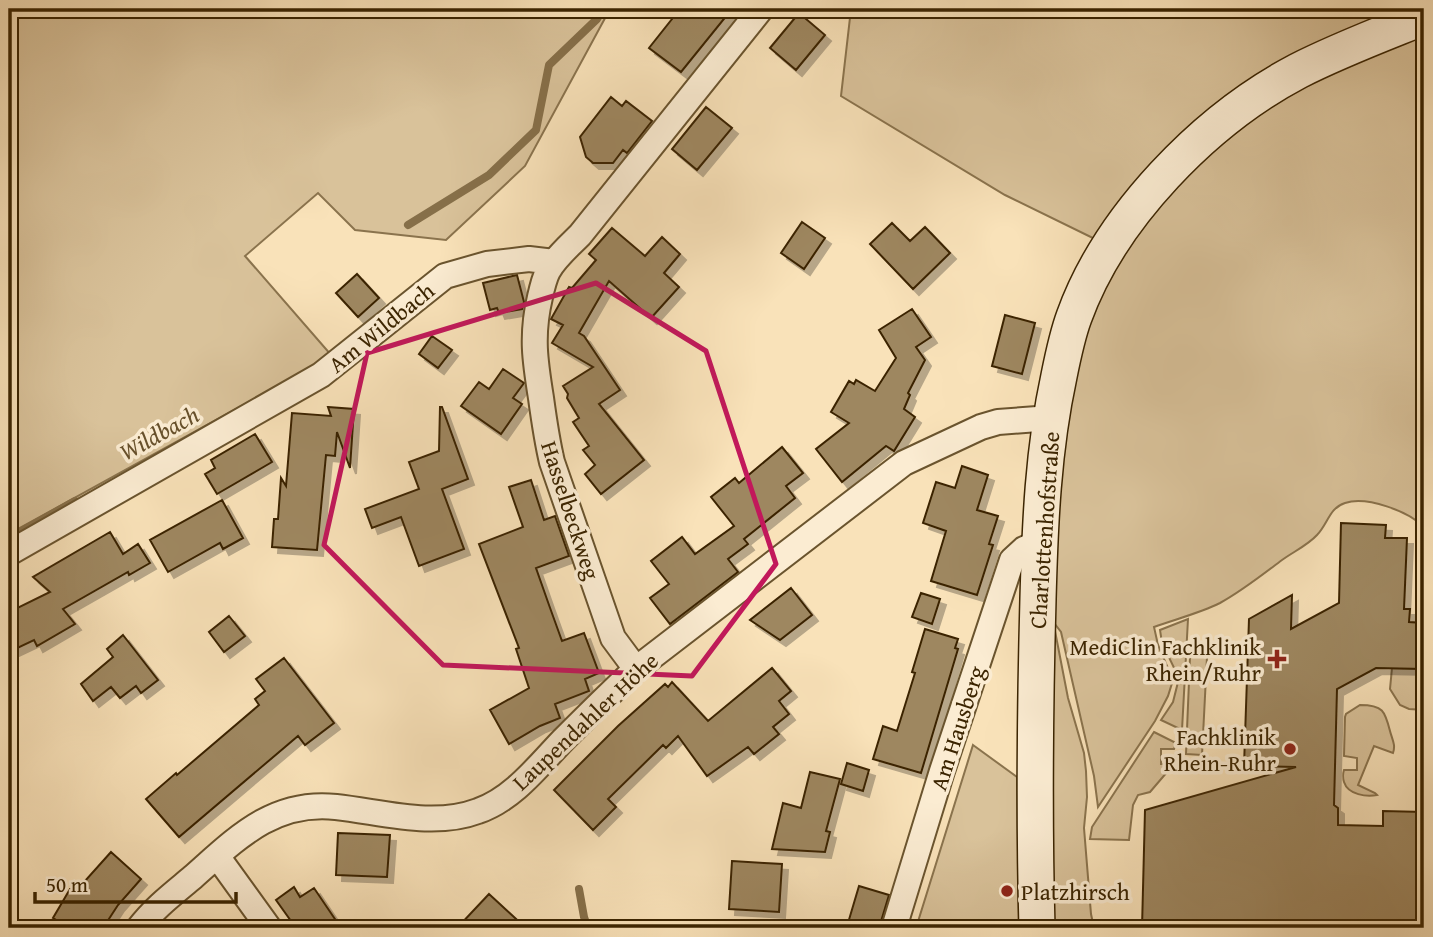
<svg xmlns="http://www.w3.org/2000/svg" width="1433" height="937" font-family="'Gentium Book Plus',serif">
<style>
.green{fill:#d9c29a;stroke:#8a734d;stroke-width:2}
.lines{fill:none;stroke-linecap:round;stroke-linejoin:round}
.stream{stroke:#866f49;stroke-width:8}
.building{fill:#9e8760;stroke:#3b2400;stroke-width:2;filter:url(#shadow)}
.minor-casing{stroke:#6a542e;stroke-width:28}
.secondary-casing{stroke:#3b2400;stroke-width:38}
.minor{stroke:#fbecd2;stroke-width:24}
.secondary{stroke:#fbecd2;stroke-width:35}
.marked{fill:none;stroke:#c2185b;stroke-width:5;stroke-linejoin:round}
.poi-dot{fill:#8f2418;stroke:#fbecd2;stroke-width:2.5}
.labels{text-anchor:middle;dominant-baseline:central;stroke-width:7;stroke-linejoin:round;paint-order:stroke}
.street-label{font-size:23px;fill:#3b2400;stroke:#fbecd2}
.poi-label{font-size:23px;fill:#3b2400;stroke:#fbecd2;text-anchor:end}
.water-label{font-size:24px;font-style:italic;fill:#67502b;stroke:#fbecd2}
</style>
<defs>
<filter id="shadow"><feDropShadow dx="6" dy="6" stdDeviation="0" flood-color="#0004"/></filter>
</defs>
<rect width="100%" height="100%" fill="#f9e2b9"/>
<filter id="stains"><feTurbulence type="fractalNoise" baseFrequency=".00286" numOctaves="4"/><feColorMatrix values="0 0 0 0 .2 0 0 0 0 .09 0 0 0 0 .02 0 0 0 .5 -.17"/></filter>
<radialGradient id="worn" r=".72"><stop offset=".6" stop-color="#630" stop-opacity="0"/><stop offset="1" stop-color="#630" stop-opacity=".3"/></radialGradient>
<path class="green" d="M9,9h601l-85,157 -79,74 -91,-10 -37,-37 -73,63 87,100 -323,178z
M851,9h565l-58,25 -257,208 -96,-47 -164,-99z
M1424,31v496c-16,-16 -57,-31 -79,-24 -16,5 -17,21 -28,32 -9,10 -24,17 -35,25 -20,15 -40,31 -62,43 -20,10 -44,16 -66,24l4,18 15,35 -5,16 -13,25 -57,86 -4,-31 -33,-144 -10,-13 6,-139 22,-127 22,-64 59,-89 48,-49 87,-64z
M1188,619l-6,111 -21,-10 12,-18 6,-24 -17,-35 -2,-13z
M1055,631l13,67 16,55 2,18 1,26 -3,31 7,86 3,14h-43l-1,-215z
M1190,657h17l-5,98 -16,-1z
M1392,668l32,1v41l-15,-1 -9,-4 -10,-16z
M1360,705c23,0 25,6 30,26 2,8 6,14 3,22l-19,-7 -16,39 17,8 2,2c-10,2 -29,0 -33,-13 -1,-3 -1,-9 0,-12h13v-12l-13,-2 1,-39 1,-3z
M1154,732l22,11 -2,6h-13v15h13l-24,28 -12,3 -5,10 -4,35 -39,-1 2,-12z
M973,745l44,32 2,151h-103z"/>
<g class="lines">
<path class="stream" d="M408,225l81,-50 47,-45 13,-65 48,-46 6,-10
M20,532l55,-31
M579,889l5,28 4,11"/>
</g>
<path class="building" d="M680,9h52l-51,63 -32,-24z
M799,13l26,22 -29,35 -26,-22z
M611,97l11,9 4,-5 26,20 -25,32 -4,-3 -10,13h-20l-7,-6 -6,-20z
M706,107l26,21 -35,42 -25,-21z
M802,222l23,16 -21,31 -23,-16z
M892,223l18,18 15,-14 25,26 -37,36 -43,-45z
M612,228l33,28 17,-19 18,17 -16,19 15,14 -28,31 -42,-37 -30,52 5,3 36,54 -21,14 45,56 -43,34 -16,-20 10,-9 -12,-15 6,-4 -16,-24 6,-4 -12,-20 1,-4 -5,-8 30,-19 -41,-24 11,-18 -12,-6 18,-32 3,1 24,-28 -7,-6z
M357,274l22,24 -21,19 -22,-24z
M517,275l7,27 -2,7 -23,4 -2,-5 -7,2 -7,-27z
M912,309l19,28 -15,10 9,13 -17,33 2,2 -6,14 11,8 -21,34 -8,-5 -44,36 -26,-33 33,-26 -18,-11 18,-31 5,3 2,-4 19,11 21,-33 -17,-28z
M1005,315l30,8 -13,51 -30,-8z
M432,336l20,14 -14,18 -19,-14z
M503,369l21,14 -11,15 9,6 -21,30 -40,-28 18,-24 10,7z
M328,407l26,2 -4,59 -13,-36 -2,24 -9,-1 -9,95 -45,-3 2,-28h4l3,-41 5,8 6,-73 39,3z
M440,407h2l26,72 -26,10 22,60 -45,17 -18,-49 -29,11 -7,-19 54,-20 -10,-27 30,-11z
M255,434l17,28 -55,32 -12,-20 10,-6 -4,-8z
M782,447l21,26 -17,13 9,12 -51,41 4,5 -20,15 10,13 -68,52 -20,-26 19,-14 -18,-23 31,-24 13,17 39,-28 -23,-29 24,-19 4,5z
M962,466l26,9 -11,35 21,6 -9,28 4,1 -16,50 -46,-14 15,-50 -23,-8 13,-41 19,6z
M531,480l13,40 11,-4 14,40 -33,12 13,37 13,36 22,-8 15,40 -14,6 4,12 -34,13 5,14 -20,8 -31,18 -19,-34 39,-22 -13,-39 3,-1 -40,-104 44,-17 -14,-40z
M222,500l21,38 -20,11 -3,-6 -52,29 -18,-32z
M1341,523l45,2 -1,13h22l-3,71h6l-1,13 15,1v46l-48,-1 -39,21 -3,116 4,3v17l45,1v-15l41,1v116h-282l3,-118 151,-43 -52,-1 5,-147 43,-24 -1,34 48,-26z
M110,532l13,22 15,-10 12,19 -21,12 -1,-3 -65,37 12,15 -38,22 -3,-6 -25,12v-40l41,-20 -17,-15z
M791,588l21,27 -32,25 -30,-20z
M921,593l19,6 -8,25 -20,-7z
M229,616l16,20 -21,16 -15,-20z
M925,629l33,10 -3,9 3,1 -37,124 -48,-14 10,-33 14,5 18,-58 -3,-1z
M123,635l35,45 -17,13 -5,-7 -16,12 -9,-11 -18,14 -12,-17 32,-27 -6,-8z
M284,658l50,65 -29,22 -7,-9 -119,101 -33,-38 30,-26 1,2 82,-70 -4,-6 10,-8 -9,-12z
M772,668l19,23 -12,10 10,13 -16,13 6,7 -25,20 -6,-7 -41,29 -29,-40 -12,12 -3,-3 -55,54 8,8 -23,23 -39,-40 64,-64 47,-42 3,3 4,-5 36,39z
M847,763l22,7 -6,21 -22,-7z
M810,772l30,7 -14,52 4,1 -5,20 -53,-3 11,-46 18,5z
M338,833l52,2 -3,42 -51,-2z
M111,852l30,27 -23,26 -15,23h-33l-17,-10 17,-29 7,1z
M732,861l50,3 -3,48 -50,-3z
M859,886l30,9 -10,33h-16l-15,-5z
M294,887l6,10 14,-9 27,40h-45l-20,-28z
M489,894l37,34h-69z"/>
<g class="lines">
<defs>
<path id="minor" d="M9,553l312,-178 124,-99 42,-12 42,-5 25,3
M636,669l-23,-31 -61,-176c-5,-21 -8,-42 -11,-64 -6,-37 -10,-63 -1,-101 2,-9 4,-18 8,-26 7,-13 21,-25 32,-36l181,-226
M217,856l52,72
M139,928c15,-20 35,-35 54,-51 43,-38 80,-77 143,-70 46,5 97,21 142,4 35,-12 60,-45 85,-71 24,-24 48,-48 73,-71l268,-206 77,-36 17,-5 53,-4
M894,928l48,-157 70,-211 12,-11 16,-7"/>
<path id="secondary" d="M1037,928c-3,-109 -2,-219 1,-329 2,-75 5,-149 21,-223 4,-20 8,-40 15,-59 36,-100 131,-197 224,-246 41,-21 84,-37 126,-54"/>
</defs>
<use href="#minor" class="minor-casing"/>
<use href="#secondary" class="secondary-casing"/>
<use href="#minor" class="minor"/>
<use href="#secondary" class="secondary"/>
</g>
<path class="marked" d="M596,283l110,68 70,213 -84,112 -249,-11 -119,-120 43,-192z"/>
<g class="poi-dot">
<path d="M1273.5 648.5h7v7h7v7h-7v7h-7v-7h-7v-7h7z"/>
<circle cx="1290" cy="749" r="7"/>
<circle cx="1007" cy="891" r="7"/>
</g>
<g class="labels">
<g class="street-label">
<text transform="translate(381 327) rotate(-39)">Am Wildbach</text>
<text transform="translate(571 510) rotate(72)">Hasselbeckweg</text>
<text transform="translate(1044 530) rotate(-86)">Charlottenhofstraße</text>
<text transform="translate(585 721) rotate(-43)">Laupendahler Höhe</text>
<text transform="translate(957 728) rotate(-72)">Am Hausberg</text>
</g>
<g class="poi-label">
<text x="1261" y="646">MediClin Fachklinik<tspan x="1261" dy="26">Rhein/Ruhr</tspan></text>
<text x="1276" y="736">Fachklinik<tspan x="1276" dy="26">Rhein-Ruhr</tspan></text>
<text x="1021" y="891" text-anchor="start">Platzhirsch</text>
</g>
<g class="water-label">
<text transform="translate(159 433) rotate(-29)">Wildbach</text>
</g>
</g>
<rect width="1433" height="937" fill="none" stroke="#f9e2b9" stroke-width="35"/>
<rect x="10" y="10" width="1412" height="916" fill="none" stroke="#3b2400" stroke-width="3.5"/>
<rect x="18" y="18" width="1398" height="902" fill="none" stroke="#3b2400" stroke-width="2"/>
<path d="M35 892v10h201v-10" fill="none" stroke="#3b2400" stroke-width="3.5"/>
<text x="46" y="892" font-size="21" fill="#3b2400" stroke="#fbecd2" stroke-width="5" paint-order="stroke">50 m</text>
<rect width="100%" height="100%" filter="url(#stains)"/>
<rect width="100%" height="100%" fill="url(#worn)"/>
</svg>
